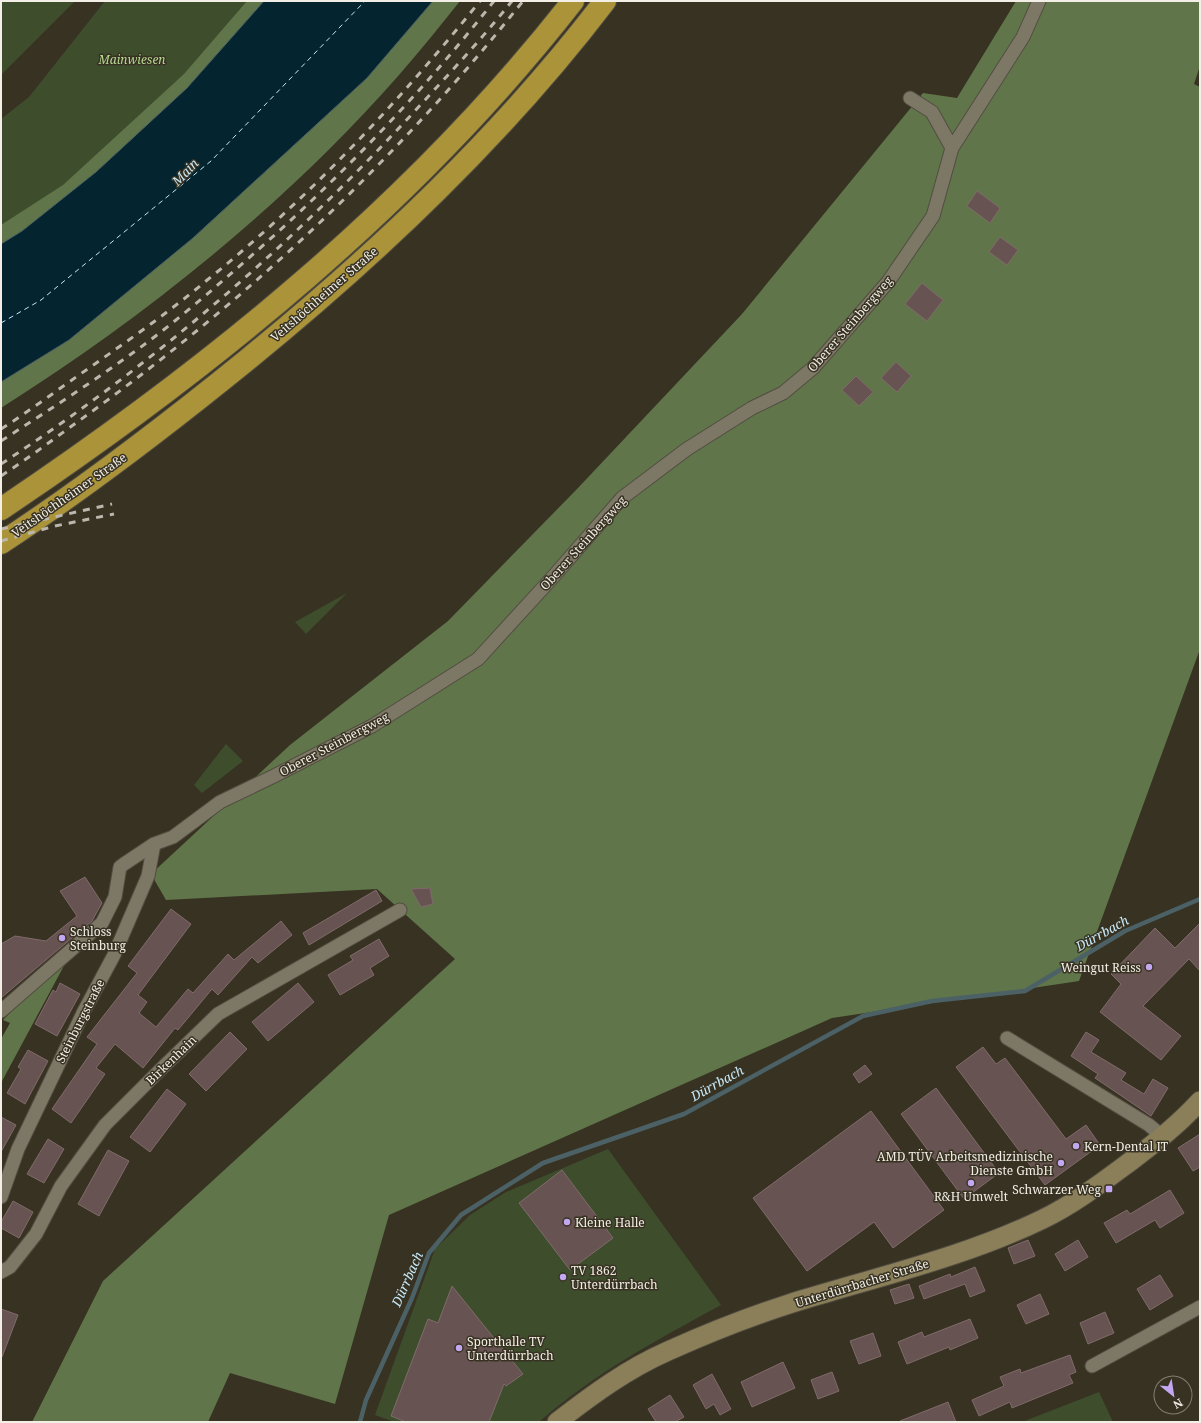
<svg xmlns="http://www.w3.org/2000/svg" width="1201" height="1423" font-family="'Noto Serif',serif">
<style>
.green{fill:#3e4e2d}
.forest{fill:#60764a}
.water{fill:#04242f;stroke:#4c6166}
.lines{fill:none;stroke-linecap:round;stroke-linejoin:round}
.stream{stroke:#4c6166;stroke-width:4.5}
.ferry{stroke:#c8e9f8;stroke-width:1;stroke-dasharray:5 4;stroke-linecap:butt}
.building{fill:#675352;stroke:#806b6a}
.street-casing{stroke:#524d40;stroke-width:15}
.secondary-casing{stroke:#524d40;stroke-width:21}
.highway-casing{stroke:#524d40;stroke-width:24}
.street{stroke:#7d7766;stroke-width:13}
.secondary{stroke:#8b7f59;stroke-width:19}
.highway{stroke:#ab933a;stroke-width:22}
.rail{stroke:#bbb7ac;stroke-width:3;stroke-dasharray:7 7;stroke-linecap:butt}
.poi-dot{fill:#c4a7f1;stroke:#373222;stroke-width:1.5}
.labels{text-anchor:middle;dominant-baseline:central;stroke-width:3;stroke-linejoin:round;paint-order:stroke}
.park-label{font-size:12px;font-style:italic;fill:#b7da93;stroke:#373222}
.street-label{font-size:12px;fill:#f3efe6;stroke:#373222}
.poi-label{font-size:12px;fill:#f3efe6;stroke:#373222;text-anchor:start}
.water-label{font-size:13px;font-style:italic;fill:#c8e9f8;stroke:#373222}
</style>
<rect width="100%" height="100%" fill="#373222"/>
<path class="green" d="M1,1h74l-73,73 -1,-1z
M105,1h159l-263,243v-125l28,-22z
M347,593l-41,41 -11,-12z
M226,744l17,17 -41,32 -8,-8z
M608,1149l113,156c-64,35 -128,69 -182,117h-145l-19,-7 60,-166 35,-34 36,-23z
M1099,1392l14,30h-91z"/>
<path class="forest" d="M247,1h17l-77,87 -91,84 -74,59 -21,13v-19l62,-40 121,-111z
M433,1h27c-20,25 -40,50 -61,74 -114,130 -253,241 -398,333v-26l68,-42 124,-102 174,-160z
M1016,1h184v65l-6,18 6,3v562l-121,332 -247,37 -443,197 -54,189 -105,-31 -22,49h-176l71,-141 352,-322 -78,-70 -211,11 -15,-26 139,-129 158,-124 129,-132 165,-175 181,-221 34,5z
M66,962l-65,121v-44l9,-16 -7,-3 53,-54z"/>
<path class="water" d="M264,1h169l-66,77 -174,160 -124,102 -68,42v-138l21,-13 74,-59 91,-84z"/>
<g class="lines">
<path class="stream" d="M360,1422l6,-22 46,-102 17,-45 32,-38 82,-52 141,-49 179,-98 69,-15 93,-10 100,-60 75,-32"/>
<path class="ferry" d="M1,323l40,-23 170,-139 154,-160"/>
</g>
<path class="building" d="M977,191l23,17 -10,15 -23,-17z
M1000,237l18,13 -11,15 -18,-13z
M922,283l21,17 -16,21 -22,-17z
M896,362l15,14 -14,16 -16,-14z
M856,376l17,16 -14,14 -17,-16z
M85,877l17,26 -10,18 -91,77v-54l14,-8 31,5 31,-25 -17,-25z
M430,888l3,16 -12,3 -10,-18z
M376,890l6,11 -73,44 -6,-12z
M171,909l20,15 -53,71 9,7 -8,11 17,14 32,-38 5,4 35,-39 6,6 47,-39 11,14 -34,28 -6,-6 -34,38 -6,-6 -34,41 -3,-2 -32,40 -28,-24 -19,24 9,6 -34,49 -19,-14 45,-65 -10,-7 50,-64 -9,-7z
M1200,923v48l-11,-12 -46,47 38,30 -20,24 -61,-48 21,-28 -10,-10 44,-46 20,20z
M379,939l10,17 -19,12 4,7 -34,20 -12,-20 25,-15 -3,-4z
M60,983l20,11 -23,42 -22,-12 18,-34 3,2z
M298,983l16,19 -46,39 -16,-19z
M230,1032l17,17 -41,42 -17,-17z
M1086,1032l13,8 -8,12 35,21 -5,7 23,14 9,-15 15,9 -17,28 -56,-38 3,-4 -27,-18z
M983,1047l13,17 9,-6 61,81 20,-14 14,20 -55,40 -89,-118z
M28,1050l20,11 -23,43 -18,-11 14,-24 -3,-2z
M865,1065l7,9 -13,9 -6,-9z
M936,1088l63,85 -35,26 -63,-85z
M167,1089l19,15 -36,48 -20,-15z
M871,1111l73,99 -51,38 -19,-26 -67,49 -54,-73z
M1,1117l15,8 -15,27z
M1200,1134v33l-7,4 -15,-23z
M48,1139l16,10 -20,34 -17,-9z
M108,1150l21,11 -30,55 -21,-12z
M562,1170l51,68 -43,32 -51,-67z
M1170,1190l14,23 -24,15 -5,-8 -39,23 -12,-20 23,-13 3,4z
M13,1201l20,11 -14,26 -18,-10v-6z
M1028,1240l7,16 -21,8 -6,-16z
M1078,1240l10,17 -23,14 -10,-17z
M975,1267l10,24 -15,6 -5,-13 -41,15 -5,-13 31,-12 1,3z
M1160,1275l13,21 -23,14 -13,-21z
M909,1284l5,14 -19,6 -5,-14z
M452,1286l71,88 -17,12 -2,-2 -15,38h-83l-15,-6 37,-97 10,4z
M1040,1294l9,20 -23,10 -9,-19z
M1,1309l17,6 -16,42h-1z
M1105,1312l9,21 -26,11 -8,-21z
M970,1319l8,19 -28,12 -1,-3 -42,17 -9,-22 24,-10 2,5z
M873,1333l8,23 -22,8 -9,-23z
M1070,1355l6,17 -7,3 4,8 -61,25 -2,-6 -31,14 -7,-16 32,-14 -4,-9 20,-8 1,4z
M783,1362l12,26 -43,19 -11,-25z
M832,1372l7,19 -21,8 -7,-19z
M712,1374l19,35 -11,6 -6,-11 -8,5 -13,-24z
M670,1395l14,22 -9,5h-19l-8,-13z
M948,1402l8,20h-56v-1z"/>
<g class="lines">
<defs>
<path id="street" d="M910,98l22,14 20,36
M1,1011l101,-88 13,-26 5,-30 4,-3 30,-20 19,-7 47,-35 54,-26 98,-50 106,-67 74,-81 70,-80 65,-49 65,-41 31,-15 30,-25 75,-86 45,-66 19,-68 71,-111 16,-36
M1007,1038l142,87 14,12
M1,1197l17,-48 66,-138 30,-56 34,-79 6,-32
M1,1272l9,-5 26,-33 25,-48 44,-61 55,-55 58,-56 182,-104
M1092,1366l108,-59"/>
<path id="secondary" d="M557,1422c35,-27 70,-53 111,-71 51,-23 106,-44 161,-59 72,-21 146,-40 214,-73 31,-15 61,-38 88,-58 25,-19 48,-37 69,-60"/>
<path id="highway" d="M1,509c212,-142 415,-307 572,-508
M1,543c87,-57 166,-118 246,-183 131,-107 255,-224 358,-359"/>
</defs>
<use href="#street" class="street-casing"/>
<use href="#secondary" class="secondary-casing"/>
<use href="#highway" class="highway-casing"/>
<use href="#street" class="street"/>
<use href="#secondary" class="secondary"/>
<use href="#highway" class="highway"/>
<path class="rail" d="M1,429c30,-19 59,-41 88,-61 40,-28 80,-56 117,-87 102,-82 192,-178 274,-280
M1,441c45,-29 90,-58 133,-89 35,-25 69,-54 101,-82 94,-81 182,-171 259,-269
M1,464c152,-99 289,-218 412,-351 34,-37 68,-73 99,-112
M1,476c32,-21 62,-44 93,-66 162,-118 304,-252 429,-409
M1,529l111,-25
M1,541l54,-15 59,-12"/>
</g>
<g class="poi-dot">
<circle cx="62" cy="938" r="4"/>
<circle cx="1149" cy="967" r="4"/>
<circle cx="1076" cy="1146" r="4"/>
<circle cx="1061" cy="1163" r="4"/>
<circle cx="971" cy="1183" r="4"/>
<rect x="1105" y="1185" width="8" height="8" rx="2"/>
<circle cx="567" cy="1222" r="4"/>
<circle cx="563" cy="1277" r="4"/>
<circle cx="459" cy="1348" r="4"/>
</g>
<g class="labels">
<g class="park-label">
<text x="132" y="59">Mainwiesen</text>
</g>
<g class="street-label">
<text transform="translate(324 294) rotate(-41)">Veitshöchheimer Straße</text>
<text transform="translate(850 324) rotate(-49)">Oberer Steinbergweg</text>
<text transform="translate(69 495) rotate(-35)">Veitshöchheimer Straße</text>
<text transform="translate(583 543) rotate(-48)">Oberer Steinbergweg</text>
<text transform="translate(334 744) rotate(-28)">Oberer Steinbergweg</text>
<text transform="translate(80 1021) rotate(-63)">Steinburgstraße</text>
<text transform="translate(171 1060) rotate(-44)">Birkenhain</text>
<text transform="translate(862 1283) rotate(-17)">Unterdürrbacher Straße</text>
</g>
<g class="poi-label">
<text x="70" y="931">Schloss<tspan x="70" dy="14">Steinburg</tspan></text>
<text x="1141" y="967" text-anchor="end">Weingut Reiss</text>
<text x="1084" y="1146">Kern-Dental IT</text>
<text x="1053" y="1156" text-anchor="end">AMD TÜV Arbeitsmedizinische<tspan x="1053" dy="14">Dienste GmbH</tspan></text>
<text x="1101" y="1189" text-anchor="end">Schwarzer Weg</text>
<text x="971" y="1196" text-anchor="middle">R&amp;H Umwelt</text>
<text x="575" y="1222">Kleine Halle</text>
<text x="571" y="1270">TV 1862<tspan x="571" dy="14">Unterdürrbach</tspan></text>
<text x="467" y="1341">Sporthalle TV<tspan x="467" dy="14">Unterdürrbach</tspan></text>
</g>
<g class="water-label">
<text transform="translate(185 172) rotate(-46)">Main</text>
<text transform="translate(1102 933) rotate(-29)">Dürrbach</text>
<text transform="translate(717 1083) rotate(-29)">Dürrbach</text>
<text transform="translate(407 1279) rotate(-66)">Dürrbach</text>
</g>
</g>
<rect width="1201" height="1423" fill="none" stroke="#f3efe6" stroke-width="4"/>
<g transform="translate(1173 1395) rotate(150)"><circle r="19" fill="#373222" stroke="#827e70"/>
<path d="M0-3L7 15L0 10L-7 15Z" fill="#c4a7f1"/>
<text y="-6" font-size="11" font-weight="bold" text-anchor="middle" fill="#f3efe6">N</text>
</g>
</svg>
